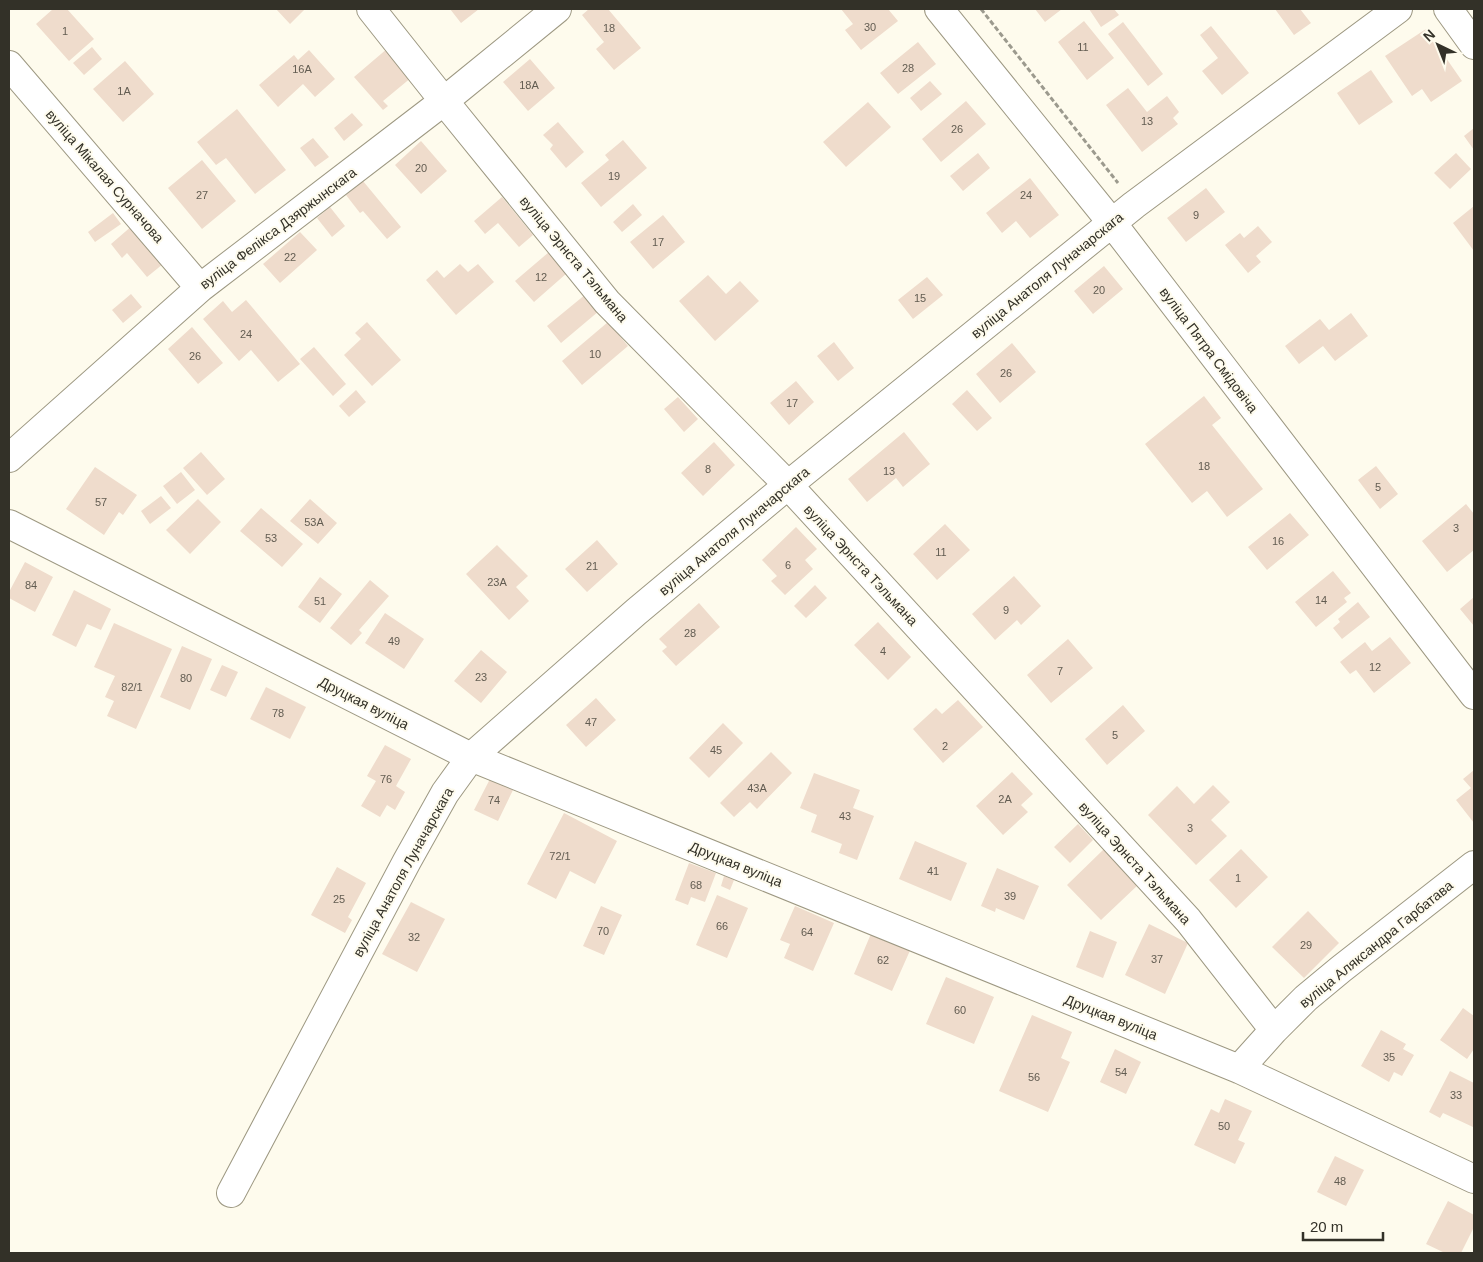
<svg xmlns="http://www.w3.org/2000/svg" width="1483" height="1262" font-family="Arial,sans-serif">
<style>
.building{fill:#efdccc}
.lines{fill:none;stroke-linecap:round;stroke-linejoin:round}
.street-casing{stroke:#9d9882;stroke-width:30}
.path{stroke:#9c9a8e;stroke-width:3;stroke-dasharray:5 2.5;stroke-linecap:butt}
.street{stroke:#fff;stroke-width:28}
.labels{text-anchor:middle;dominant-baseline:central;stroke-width:4;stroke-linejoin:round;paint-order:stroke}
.number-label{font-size:11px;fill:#625c51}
.street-label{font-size:14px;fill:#333128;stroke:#fefbed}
</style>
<rect width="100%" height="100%" fill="#fefbed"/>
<path class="building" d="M53,9h14l27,30 -25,22 -33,-37z
M276,9h29l-15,15z
M450,9h29l-18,14z
M589,9h19l33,39 -27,22 -18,-21 8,-7 -22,-27z
M841,9h47l10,12 -37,29 -16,-20 8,-6z
M1035,9h27l-17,13z
M1089,9h25l5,6 -18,12z
M1275,9h25l11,14 -17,12z
M1084,21l30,37 -27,22 -29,-38z
M1123,22l40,52 -15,12 -40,-52z
M1211,26l38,47 -27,22 -20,-24 16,-13 -18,-23z
M1426,29l36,52 -31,21 -9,-13 -10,7 -27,-40z
M918,42l18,22 -38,30 -18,-21z
M92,47l10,12 -18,16 -11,-12z
M388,48l24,29 -29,24 5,5 -5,4 -29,-33z
M309,50l26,29 -20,18 -12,-13 -25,23 -19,-22 35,-30 4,5z
M530,59l25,29 -27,23 -25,-29z
M125,61l29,33 -31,28 -30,-33z
M1371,70l22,32 -34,23 -22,-32z
M930,81l12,13 -21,17 -11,-13z
M1128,88l19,24 20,-16 12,16 -6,6 5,6 -36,28 -36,-47z
M966,101l20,23 -45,38 -19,-23z
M868,102l23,25 -45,40 -23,-25z
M237,109l49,61 -31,24 -29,-36 -10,7 -19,-23z
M352,113l11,12 -19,16 -10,-13z
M558,122l26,30 -18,16 -16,-19 3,-4 -10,-10z
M1474,128v22l-10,-14z
M313,138l16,19 -14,10 -15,-19z
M623,140l24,28 -46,39 -20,-24 28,-23 -4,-5z
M421,141l26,30 -26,23 -26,-29z
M978,153l12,15 -27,23 -13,-15z
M1456,153l15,16 -21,20 -16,-16z
M202,160l34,41 -34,28 -34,-41z
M1030,178l29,37 -29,23 -14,-17 -14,12 -16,-20z
M363,181l38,46 -14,12 -24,-28 -3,2 -14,-18z
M1206,188l19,24 -39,30 -19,-24z
M502,197l31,38 -14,12 -21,-24 -13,11 -11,-13z
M633,204l9,11 -20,17 -9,-10z
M1474,206v45l-21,-28z
M330,207l15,19 -13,11 -15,-19z
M113,213l8,11 -26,18 -7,-10z
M663,215l22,27 -32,27 -23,-27z
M133,225l30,39 -16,13 -20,-24 -5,5 -11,-14z
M1258,226l14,16 -16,14 5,6 -13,11 -23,-28 15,-12 4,5z
M300,232l17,18 -37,33 -17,-19z
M549,252l18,21 -33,29 -19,-21z
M460,264l8,8 10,-8 16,18 -38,33 -30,-35 11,-10 7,8z
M1104,266l19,23 -30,25 -19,-23z
M708,275l18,19 14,-13 19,20 -44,40 -36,-40z
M927,277l16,18 -30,24 -15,-19z
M131,294l11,13 -19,16 -11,-13z
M586,294l13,17 -38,32 -14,-17z
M246,300l54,64 -22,18 -27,-32 -12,11 -36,-42 20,-18 9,11z
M1351,313l17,23 -33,25 -12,-15 -24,18 -14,-18 35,-27 9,11z
M367,322l34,38 -29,26 -28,-31 17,-16 -6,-6z
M608,322l20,24 -46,39 -20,-24z
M192,327l31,36 -25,21 -30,-35z
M834,342l20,26 -16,13 -21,-25z
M1012,343l24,29 -36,31 -24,-29z
M314,347l32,37 -13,12 -33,-37z
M796,381l18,21 -25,23 -19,-22z
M356,390l10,12 -17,15 -10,-11z
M967,390l25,28 -15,13 -25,-27z
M1204,396l17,22 -9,7 51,64 -36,28 -20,-26 -15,12 -47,-59z
M678,397l20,22 -14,13 -20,-23z
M904,432l26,32 -27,23 -7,-9 -29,24 -19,-23z
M714,442l21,23 -32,31 -22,-23z
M201,452l24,27 -18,16 -24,-27z
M1376,466l22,28 -18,15 -22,-29z
M95,467l42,28 -14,20 -4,-3 -15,23 -38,-26z
M181,472l14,18 -18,14 -14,-18z
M161,496l10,12 -21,16 -9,-13z
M198,499l23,23 -31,32 -24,-24z
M310,499l27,24 -19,21 -28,-23z
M1466,504l8,10v36l-27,22 -25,-31z
M261,508l42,36 -21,23 -42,-36z
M1290,513l19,22 -42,35 -19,-23z
M945,524l25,26 -33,30 -24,-26z
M796,527l21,22 -12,11 8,9 -28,26 -14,-14 6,-5 -15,-16z
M597,540l21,24 -31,28 -22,-23z
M497,545l31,31 -12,11 13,14 -20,19 -43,-46z
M25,562l28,15 -18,35 -26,-14v-6z
M1333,571l18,22 -7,5 3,4 -31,25 -21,-25z
M1014,576l27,30 -20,19 -4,-5 -22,20 -23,-26z
M320,577l22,17 -22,29 -22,-16z
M370,580l19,16 -30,34 3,3 -11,12 -21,-17z
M815,585l12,13 -21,20 -12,-12z
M74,590l37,19 -10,21 -14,-6 -11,23 -24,-12z
M1474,597v29l-14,-17z
M1358,602l12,15 -28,22 -9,-11 7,-6 -2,-3z
M699,603l21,24 -44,39 -14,-15 5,-4 -8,-8z
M385,613l39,26 -20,30 -39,-26z
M878,622l33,35 -23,23 -34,-35z
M114,623l58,26 -36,80 -29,-13 7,-15 -9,-4 10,-21 -21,-9z
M1390,637l21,26 -37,30 -18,-23 -6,4 -10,-12 25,-20 7,9z
M1068,639l25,29 -42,35 -24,-28z
M182,646l30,13 -22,51 -30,-13z
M481,650l26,22 -26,31 -27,-22z
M222,665l16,7 -12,25 -16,-7z
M266,687l40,20 -16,32 -40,-20z
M596,698l20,22 -30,27 -20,-22z
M958,700l25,27 -40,36 -30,-34 23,-21 6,6z
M1123,705l22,26 -38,34 -22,-26z
M723,723l20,20 -34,35 -20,-20z
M385,745l26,14 -15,27 9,6 -10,18 -8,-5 -7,12 -19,-11 15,-25 -9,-5z
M771,752l21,21 -35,36 -7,-7 -16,15 -14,-14z
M1474,770v53l-18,-23 15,-12 -8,-9z
M1012,772l21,22 -12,11 7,7 -25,23 -27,-29z
M814,773l46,17 -7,18 21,8 -17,44 -18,-7 3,-9 -31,-12 6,-17 -17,-7z
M490,779l23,11 -15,31 -24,-11z
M1213,785l17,17 -19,18 16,16 -31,29 -48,-50 29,-29 17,18z
M564,813l53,28 -22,43 -25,-13 -14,28 -29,-15z
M1078,824l15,16 -23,23 -16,-16z
M915,841l52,22 -16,38 -52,-22z
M1104,849l35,35 -38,36 -34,-35z
M1241,849l27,28 -32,31 -27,-28z
M689,863l27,10 -11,29 -14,-5 -3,8 -13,-5z
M337,867l29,16 -18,34 4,3 -7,13 -34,-18z
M997,868l42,18 -15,34 -28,-12 -1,4 -14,-6z
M724,876l10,4 -4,10 -9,-4z
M717,895l31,13 -21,50 -31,-13z
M411,902l34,17 -28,53 -35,-18z
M601,906l21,9 -18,40 -21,-9z
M795,906l39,17 -21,48 -29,-13 6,-14 -10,-4z
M1308,911l31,32 -35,35 -32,-31z
M1149,924l39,19 -23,51 -40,-19z
M873,929l39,17 -20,45 -38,-17z
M1090,931l27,11 -14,36 -27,-11z
M946,977l48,20 -20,47 -48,-20z
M1463,1008l11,8v33l-7,10 -27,-19z
M1032,1015l40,17 -11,26 9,4 -22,50 -49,-21z
M1381,1030l25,14 -3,5 11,6 -12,21 -8,-4 -5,10 -28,-16z
M1115,1049l26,13 -15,32 -26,-12z
M1450,1071l24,12v42l-1,2 -30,-14 -3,5 -11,-6z
M1225,1099l27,12 -14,29 7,3 -10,21 -41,-19 17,-36 8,4z
M1335,1156l29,14 -18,36 -29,-14z
M1448,1201l26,14v12l-13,26h-16l-19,-9z"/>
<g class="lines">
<defs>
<path id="street" d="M371,9l73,92 163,201 181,183 400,435 86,110
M939,9l173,214 362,472
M1448,9l26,36
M9,65l191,223
M9,458l191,-170 244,-187 113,-92
M9,524l462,233 768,312 235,110
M1239,1069l35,-39 32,-32 35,-29 133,-104
M231,1193l176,-332 38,-68 26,-36 165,-145 152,-127 252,-204 94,-76 264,-196"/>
</defs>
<use href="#street" class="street-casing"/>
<path class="path" d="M981,9l137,174"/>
<use href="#street" class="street"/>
</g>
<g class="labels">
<g class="number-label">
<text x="870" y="27">30</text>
<text x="609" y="28">18</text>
<text x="65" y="31">1</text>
<text x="1083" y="47">11</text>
<text x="908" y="68">28</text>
<text x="302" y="69">16А</text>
<text x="529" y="85">18А</text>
<text x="124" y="91">1А</text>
<text x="1147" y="121">13</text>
<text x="957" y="129">26</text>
<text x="421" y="168">20</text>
<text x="614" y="176">19</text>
<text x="202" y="195">27</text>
<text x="1026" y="195">24</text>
<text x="1196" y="215">9</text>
<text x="658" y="242">17</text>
<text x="290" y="257">22</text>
<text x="541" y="277">12</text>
<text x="1099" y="290">20</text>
<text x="920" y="298">15</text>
<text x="246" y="334">24</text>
<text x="595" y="354">10</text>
<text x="195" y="356">26</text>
<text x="1006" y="373">26</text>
<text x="792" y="403">17</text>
<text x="1204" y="466">18</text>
<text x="708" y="469">8</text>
<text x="889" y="471">13</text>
<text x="1378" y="487">5</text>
<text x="101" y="502">57</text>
<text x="314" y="522">53А</text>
<text x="1456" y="528">3</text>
<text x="271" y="538">53</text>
<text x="1278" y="541">16</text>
<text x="941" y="552">11</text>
<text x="788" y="565">6</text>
<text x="592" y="566">21</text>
<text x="497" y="582">23А</text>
<text x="31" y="585">84</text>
<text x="1321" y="600">14</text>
<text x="320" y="601">51</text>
<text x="1006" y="610">9</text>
<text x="690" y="633">28</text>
<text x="394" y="641">49</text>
<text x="883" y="651">4</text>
<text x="1375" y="667">12</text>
<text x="1060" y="671">7</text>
<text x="481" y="677">23</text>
<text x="186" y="678">80</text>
<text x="132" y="687">82/1</text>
<text x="278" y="713">78</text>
<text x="591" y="722">47</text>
<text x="1115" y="735">5</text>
<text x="945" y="746">2</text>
<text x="716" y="750">45</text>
<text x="386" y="779">76</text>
<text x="757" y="788">43А</text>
<text x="1005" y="799">2А</text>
<text x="494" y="800">74</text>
<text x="845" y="816">43</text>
<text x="1190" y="828">3</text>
<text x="560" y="856">72/1</text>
<text x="933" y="871">41</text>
<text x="1238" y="878">1</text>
<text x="696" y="885">68</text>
<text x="1010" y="896">39</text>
<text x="339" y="899">25</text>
<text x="722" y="926">66</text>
<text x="603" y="931">70</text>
<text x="807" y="932">64</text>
<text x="414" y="937">32</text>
<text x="1306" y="945">29</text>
<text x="1157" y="959">37</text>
<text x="883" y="960">62</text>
<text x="960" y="1010">60</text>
<text x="1389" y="1057">35</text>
<text x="1121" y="1072">54</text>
<text x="1034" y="1077">56</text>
<text x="1456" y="1095">33</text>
<text x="1224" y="1126">50</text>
<text x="1340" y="1181">48</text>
</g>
<g class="street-label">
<text transform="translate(105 176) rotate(49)">вуліца Мікалая Сурначова</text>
<text transform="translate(278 228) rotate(-37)">вуліца Фелікса Дзяржынскага</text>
<text transform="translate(574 259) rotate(50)">вуліца Эрнста Тэльмана</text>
<text transform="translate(1047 275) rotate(-39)">вуліца Анатоля Луначарскага</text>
<text transform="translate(1209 350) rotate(53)">вуліца Пятра Смідовіча</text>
<text transform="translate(734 531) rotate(-40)">вуліца Анатоля Луначарскага</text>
<text transform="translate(861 565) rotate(47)">вуліца Эрнста Тэльмана</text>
<text transform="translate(364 703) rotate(27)">Друцкая вуліца</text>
<text transform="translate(1135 863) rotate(48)">вуліца Эрнста Тэльмана</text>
<text transform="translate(736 864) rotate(22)">Друцкая вуліца</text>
<text transform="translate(403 872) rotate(-61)">вуліца Анатоля Луначарскага</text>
<text transform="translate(1376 944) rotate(-39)">вуліца Аляксандра Гарбатава</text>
<text transform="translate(1111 1017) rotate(22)">Друцкая вуліца</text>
</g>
</g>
<rect width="1483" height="1262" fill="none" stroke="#333128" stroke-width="20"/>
<g transform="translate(1438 45) rotate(317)" stroke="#fefbed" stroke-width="4" paint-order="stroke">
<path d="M0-4L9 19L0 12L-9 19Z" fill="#333128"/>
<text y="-8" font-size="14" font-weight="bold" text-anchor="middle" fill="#333128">N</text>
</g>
<path d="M1303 1232v8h80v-8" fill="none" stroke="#333128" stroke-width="2.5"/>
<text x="1310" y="1232" font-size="15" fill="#333128" stroke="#fefbed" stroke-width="4" paint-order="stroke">20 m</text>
</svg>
